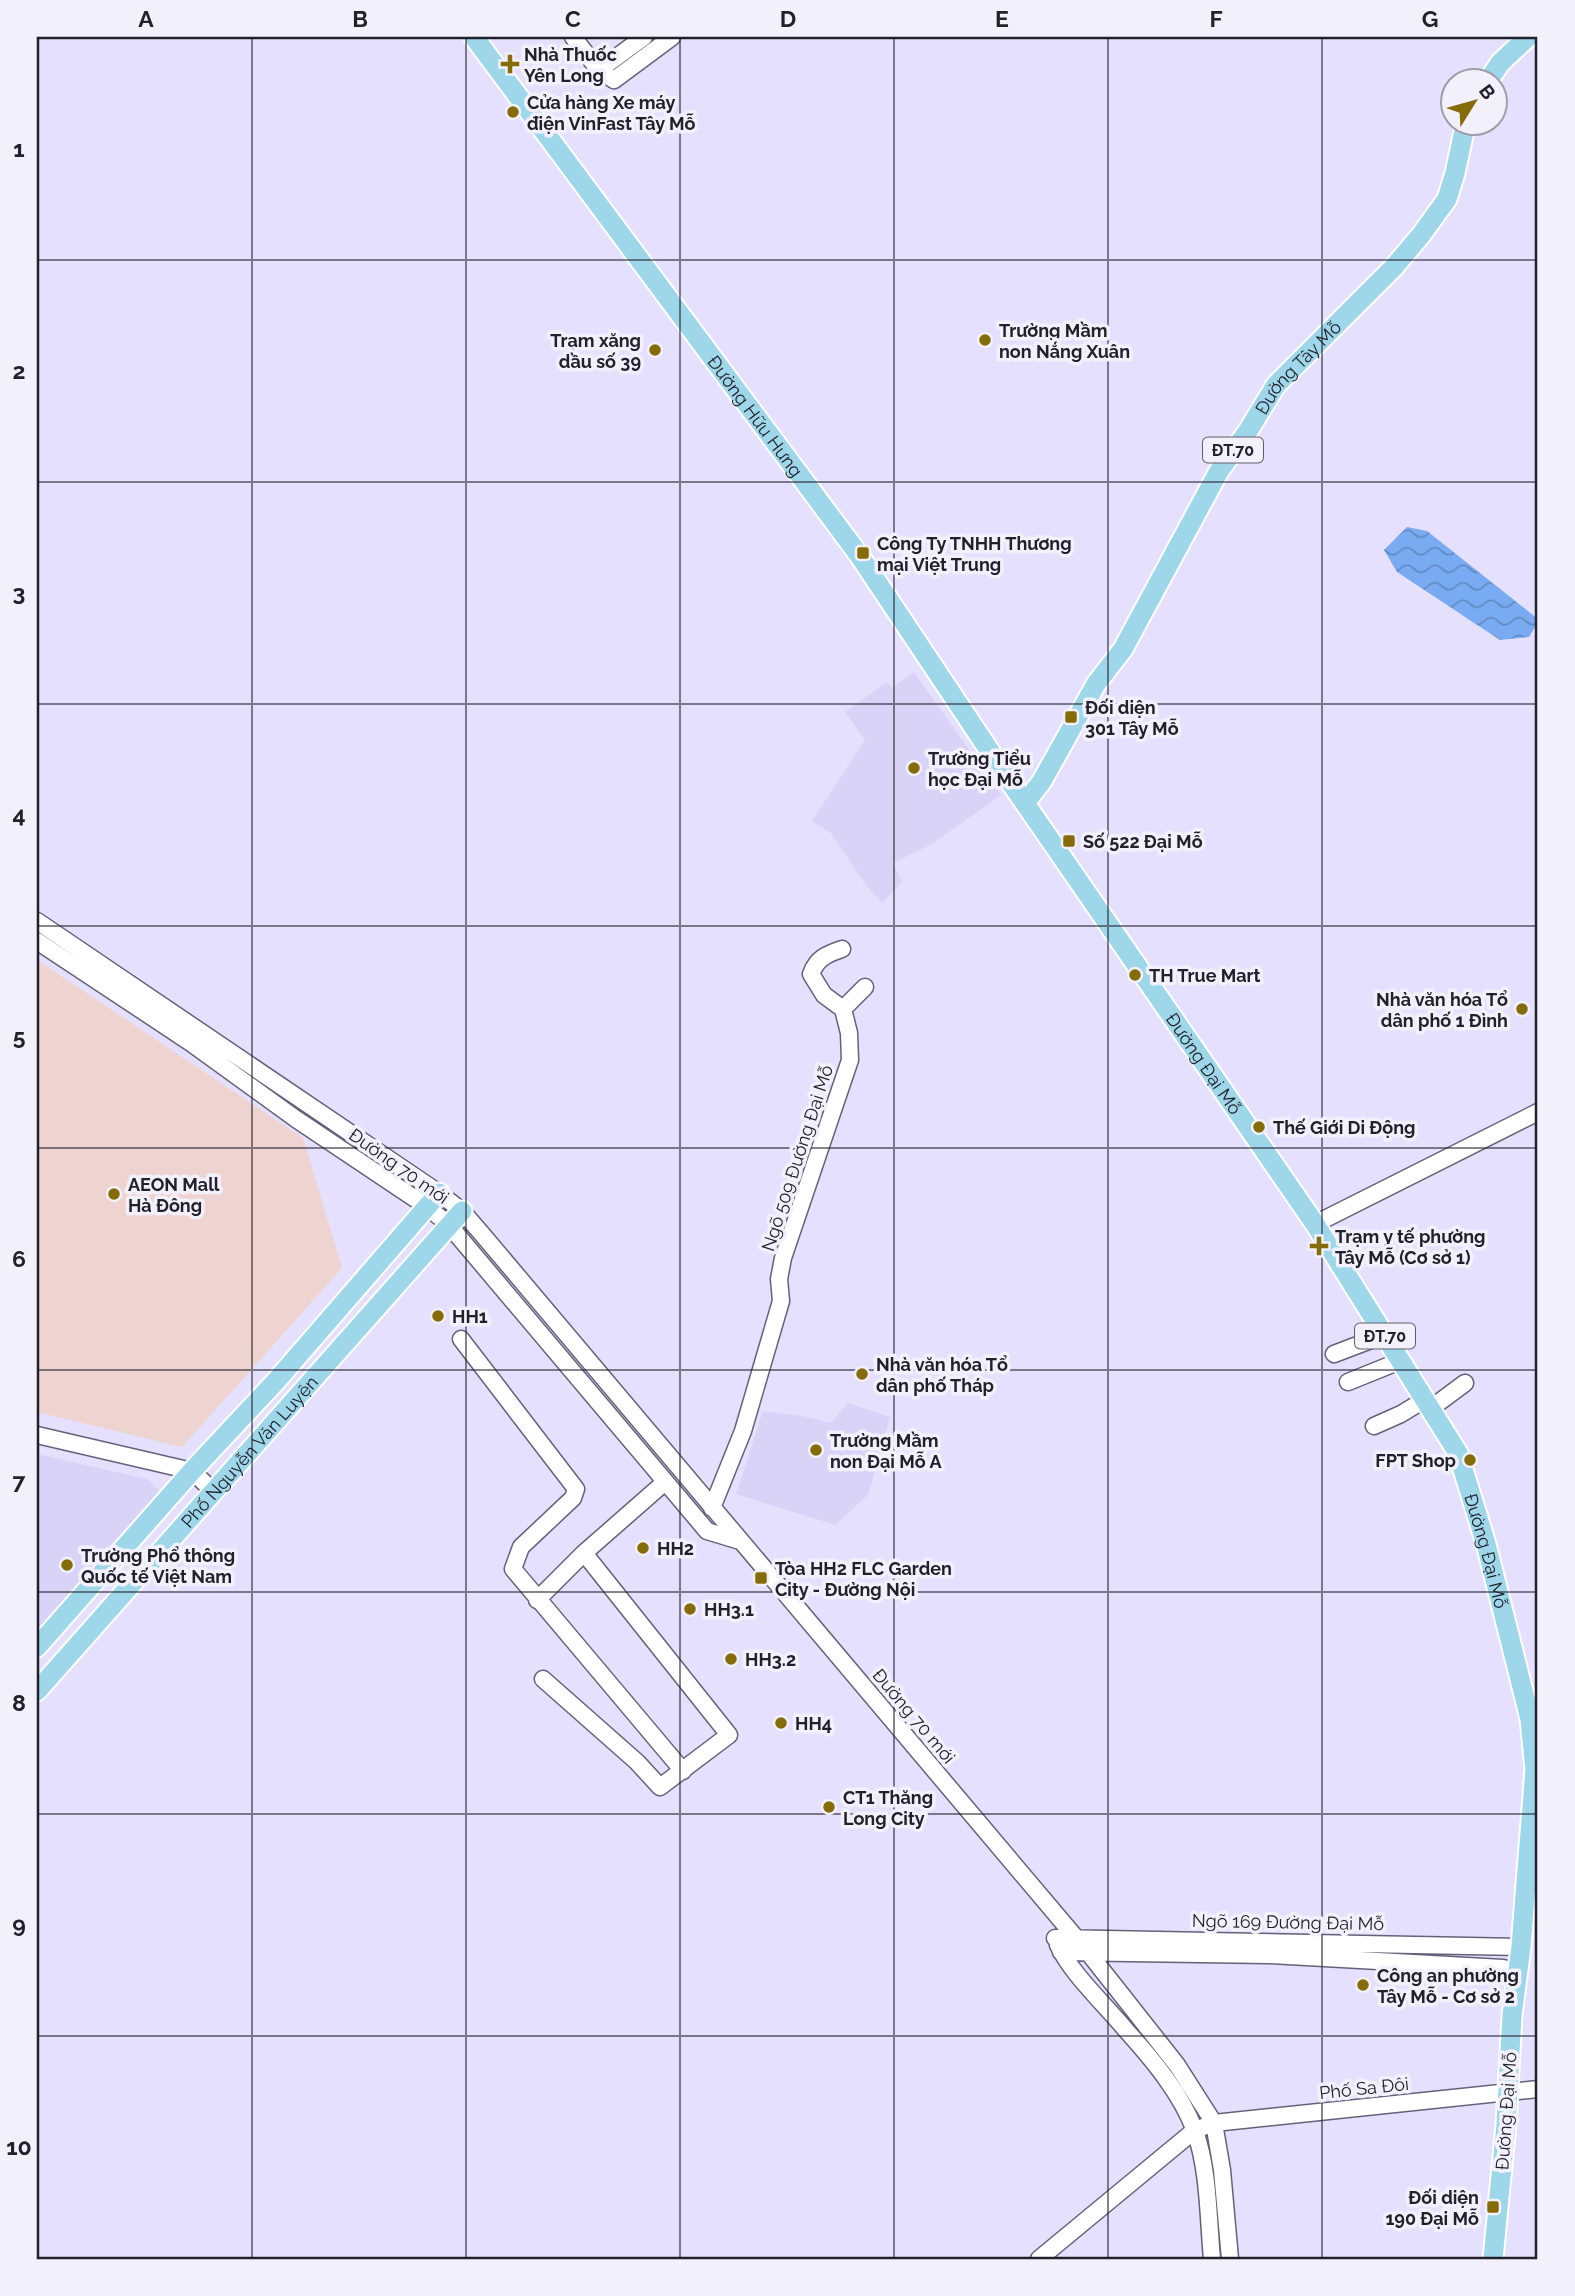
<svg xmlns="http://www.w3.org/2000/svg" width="1575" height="2296" font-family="Raleway,sans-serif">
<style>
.commercial{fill:#eed3d0}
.built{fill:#d8d3f7}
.water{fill:url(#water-waves)}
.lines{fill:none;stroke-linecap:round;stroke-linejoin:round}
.minor-casing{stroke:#65617a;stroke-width:19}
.major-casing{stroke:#fff;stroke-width:23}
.minor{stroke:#fff;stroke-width:16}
.major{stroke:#9ed6ea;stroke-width:19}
.grid{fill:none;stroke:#22202b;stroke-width:2;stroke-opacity:0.55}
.poi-dot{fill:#866c09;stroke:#f1f0fb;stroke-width:2.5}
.labels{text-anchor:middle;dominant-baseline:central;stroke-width:7;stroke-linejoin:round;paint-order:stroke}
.shield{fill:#f1f0fb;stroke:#605e69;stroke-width:2}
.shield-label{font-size:16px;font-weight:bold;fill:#22202b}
.poi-label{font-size:18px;font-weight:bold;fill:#22202b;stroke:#f1f0fb;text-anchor:start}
.street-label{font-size:18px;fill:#22202b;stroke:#f1f0fb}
.neatline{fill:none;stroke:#22202b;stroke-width:2.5}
.grid-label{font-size:23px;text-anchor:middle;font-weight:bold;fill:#22202b}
</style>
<defs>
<pattern id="water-waves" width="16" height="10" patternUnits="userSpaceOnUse" patternTransform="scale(1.75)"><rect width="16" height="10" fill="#79abf2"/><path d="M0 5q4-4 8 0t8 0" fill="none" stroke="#638bc4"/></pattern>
</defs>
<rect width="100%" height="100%" fill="#e4e0fd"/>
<path class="commercial" d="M37,960l266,178 39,130 -160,179 -145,-35z"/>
<path class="built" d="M914,672l87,123 -69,49 -39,19 9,19 -20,21 -16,-18 -35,-52 -19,-12 53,-81 -20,-28 42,-30 5,6z
M848,1403l42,14 -22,78 -33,30 -99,-31 27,-83 39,5 29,7z
M37,1454l110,25 12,11 -2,8 -120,133z"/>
<path class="water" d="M1407,527l20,4 111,88v3l-9,15 -29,3 -103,-68 -13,-22z"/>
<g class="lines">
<defs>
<path id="minor" d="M573,37l26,33 15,10 58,-43
M599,70l45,-33
M37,921l402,272 23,18 20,23 605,717 90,114 37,58 8,47 8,89
M37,941l154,102 105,76 130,87 22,18 259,307 33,10
M842,949c-15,5 -25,9 -31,25l13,21 19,14
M1315,1224l223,-112
M461,1339l115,150 -3,9 -52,49 -8,22 170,202
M1334,1354l50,-19
M1348,1382l52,-21
M1430,1409l35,-26
M1374,1426l27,-12 23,-14
M37,1435l155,36 21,20
M712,1508l31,-77 38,-130 -2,-22 4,-21 67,-198 -1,-27 -6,-24 22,-22
M584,1553l81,-71
M537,1600l47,-47 145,182 -69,52 -23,-25 -94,-83
M1055,1938l466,9
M1058,1945c12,27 48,61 67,84 27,30 56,64 70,102 14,40 13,86 17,128
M1061,1952l208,3 234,13 15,4
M1039,2259l156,-129 19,-7 324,-34"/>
<g id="major">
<path id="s1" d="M474,37l385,518 154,231 302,438 143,229 28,91 36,143 8,32 5,51 -14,177 -9,68 -6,110 -13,134"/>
<path d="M1489,80l11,-17 28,-26"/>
<path id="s2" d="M1025,803l17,-22 54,-97 27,-35 96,-178 29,-40 28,-46 117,-117 28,-33 26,-36 8,-26 11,-51"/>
<path d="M37,1647l155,-176 84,-90 163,-188"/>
<path id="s3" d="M37,1691l425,-480"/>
</g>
</defs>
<use href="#minor" class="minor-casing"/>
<use href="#major" class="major-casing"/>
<use href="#minor" class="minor"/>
<use href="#major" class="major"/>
</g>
<path class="grid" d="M252,37v2222M466,37v2222M680,37v2222M894,37v2222M1108,37v2222M1322,37v2222M37,260h1501M37,482h1501M37,704h1501M37,926h1501M37,1148h1501M37,1370h1501M37,1592h1501M37,1814h1501M37,2036h1501"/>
<g class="poi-dot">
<path d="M506.5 53.5h7v7h7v7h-7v7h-7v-7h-7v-7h7z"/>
<circle cx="513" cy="112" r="7"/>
<circle cx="985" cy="340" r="7"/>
<circle cx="655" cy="350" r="7"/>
<rect x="856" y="546" width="14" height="14" rx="3.5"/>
<rect x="1064" y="710" width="14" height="14" rx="3.5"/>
<circle cx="914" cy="768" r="7"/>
<rect x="1062" y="834" width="14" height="14" rx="3.5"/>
<circle cx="1135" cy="975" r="7"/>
<circle cx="1522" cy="1009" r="7"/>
<circle cx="1259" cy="1127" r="7"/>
<circle cx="114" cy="1194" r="7"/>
<path d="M1315.5 1235.5h7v7h7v7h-7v7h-7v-7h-7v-7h7z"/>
<circle cx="438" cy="1316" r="7"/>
<circle cx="862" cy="1374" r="7"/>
<circle cx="816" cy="1450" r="7"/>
<circle cx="1470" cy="1460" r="7"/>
<circle cx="643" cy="1548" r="7"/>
<circle cx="67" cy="1565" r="7"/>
<rect x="754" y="1571" width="14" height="14" rx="3.5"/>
<circle cx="690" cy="1609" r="7"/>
<circle cx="731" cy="1659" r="7"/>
<circle cx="781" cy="1723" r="7"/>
<circle cx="829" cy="1807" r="7"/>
<circle cx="1363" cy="1985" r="7"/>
<rect x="1486" y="2200" width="14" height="14" rx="3.5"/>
</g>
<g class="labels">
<g class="shield">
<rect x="1203" y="437.5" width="60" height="25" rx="5"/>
<rect x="1355" y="1323.5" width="60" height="25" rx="5"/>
</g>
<g class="shield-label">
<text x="1233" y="450">ĐT.70</text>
<text x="1385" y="1336">ĐT.70</text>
</g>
<g class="poi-label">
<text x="524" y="54">Nhà Thuốc<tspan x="524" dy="21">Yên Long</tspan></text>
<text x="527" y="102">Cửa hàng Xe máy<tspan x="527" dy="21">điện VinFast Tây Mỗ</tspan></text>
<text x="999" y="330">Trường Mầm<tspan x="999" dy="21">non Nắng Xuân</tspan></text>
<text x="641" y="340" text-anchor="end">Trạm xăng<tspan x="641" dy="21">dầu số 39</tspan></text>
<text x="877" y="543">Công Ty TNHH Thương<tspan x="877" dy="21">mại Việt Trung</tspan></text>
<text x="1085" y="707">Đối diện<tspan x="1085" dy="21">301 Tây Mỗ</tspan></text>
<text x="928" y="758">Trường Tiểu<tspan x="928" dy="21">học Đại Mỗ</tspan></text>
<text x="1083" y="841">Số 522 Đại Mỗ</text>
<text x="1149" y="975">TH True Mart</text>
<text x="1508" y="999" text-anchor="end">Nhà văn hóa Tổ<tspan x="1508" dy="21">dân phố 1 Đình</tspan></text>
<text x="1273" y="1127">Thế Giới Di Động</text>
<text x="128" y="1184">AEON Mall<tspan x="128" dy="21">Hà Đông</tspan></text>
<text x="1335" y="1236">Trạm y tế phường<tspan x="1335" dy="21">Tây Mỗ (Cơ sở 1)</tspan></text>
<text x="452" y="1316">HH1</text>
<text x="876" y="1364">Nhà văn hóa Tổ<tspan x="876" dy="21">dân phố Tháp</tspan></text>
<text x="830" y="1440">Trường Mầm<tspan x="830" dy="21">non Đại Mỗ A</tspan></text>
<text x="1456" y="1460" text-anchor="end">FPT Shop</text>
<text x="657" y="1548">HH2</text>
<text x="81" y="1555">Trường Phổ thông<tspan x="81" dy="21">Quốc tế Việt Nam</tspan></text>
<text x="775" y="1568">Tòa HH2 FLC Garden<tspan x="775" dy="21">City - Đường Nội</tspan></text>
<text x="704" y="1609">HH3.1</text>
<text x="745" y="1659">HH3.2</text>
<text x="795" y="1723">HH4</text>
<text x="843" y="1797">CT1 Thăng<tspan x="843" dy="21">Long City</tspan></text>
<text x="1377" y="1975">Công an phường<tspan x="1377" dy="21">Tây Mỗ - Cơ sở 2</tspan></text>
<text x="1479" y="2197" text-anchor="end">Đối diện<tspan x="1479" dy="21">190 Đại Mỗ</tspan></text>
</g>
<g class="street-label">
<text stroke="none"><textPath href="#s2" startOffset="516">Đường Tây Mỗ</textPath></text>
<text stroke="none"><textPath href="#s1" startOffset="472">Đường Hữu Hưng</textPath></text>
<text stroke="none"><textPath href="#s1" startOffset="1260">Đường Đại Mỗ</textPath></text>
<text transform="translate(797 1158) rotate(-72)">Ngõ 509 Đường Đại Mỗ</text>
<text transform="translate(399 1166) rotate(35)">Đường 70 mới</text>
<text stroke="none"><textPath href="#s3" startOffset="320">Phố Nguyễn Văn Luyện</textPath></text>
<text stroke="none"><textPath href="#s1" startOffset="1827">Đường Đại Mỗ</textPath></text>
<text transform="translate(914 1716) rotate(50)">Đường 70 mới</text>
<text transform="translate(1288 1922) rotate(1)">Ngõ 169 Đường Đại Mỗ</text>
<text transform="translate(1364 2088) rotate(-6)">Phố Sa Đôi</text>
<text transform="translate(1506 2111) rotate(-86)">Đường Đại Mỗ</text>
</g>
</g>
<rect width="1575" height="2296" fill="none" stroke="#f1f0fb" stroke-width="77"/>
<g transform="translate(1474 102) rotate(53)"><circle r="33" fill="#f1f0fb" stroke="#9e9da8" stroke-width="2"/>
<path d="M0-5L12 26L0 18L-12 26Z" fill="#866c09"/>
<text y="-10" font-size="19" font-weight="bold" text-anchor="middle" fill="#22202b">B</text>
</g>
<rect x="38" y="38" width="1498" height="2220" class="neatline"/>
<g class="grid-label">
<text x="146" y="27">A</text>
<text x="360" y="27">B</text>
<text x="573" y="27">C</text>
<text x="788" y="27">D</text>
<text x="1002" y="27">E</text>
<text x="1216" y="27">F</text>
<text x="1430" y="27">G</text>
<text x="19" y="157">1</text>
<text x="19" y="379">2</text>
<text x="19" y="601">3</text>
<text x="19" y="823">4</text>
<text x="19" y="1045">5</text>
<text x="19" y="1267">6</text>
<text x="19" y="1489">7</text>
<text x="19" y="1711">8</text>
<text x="19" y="1933">9</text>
<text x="19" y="2155">10</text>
</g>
</svg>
